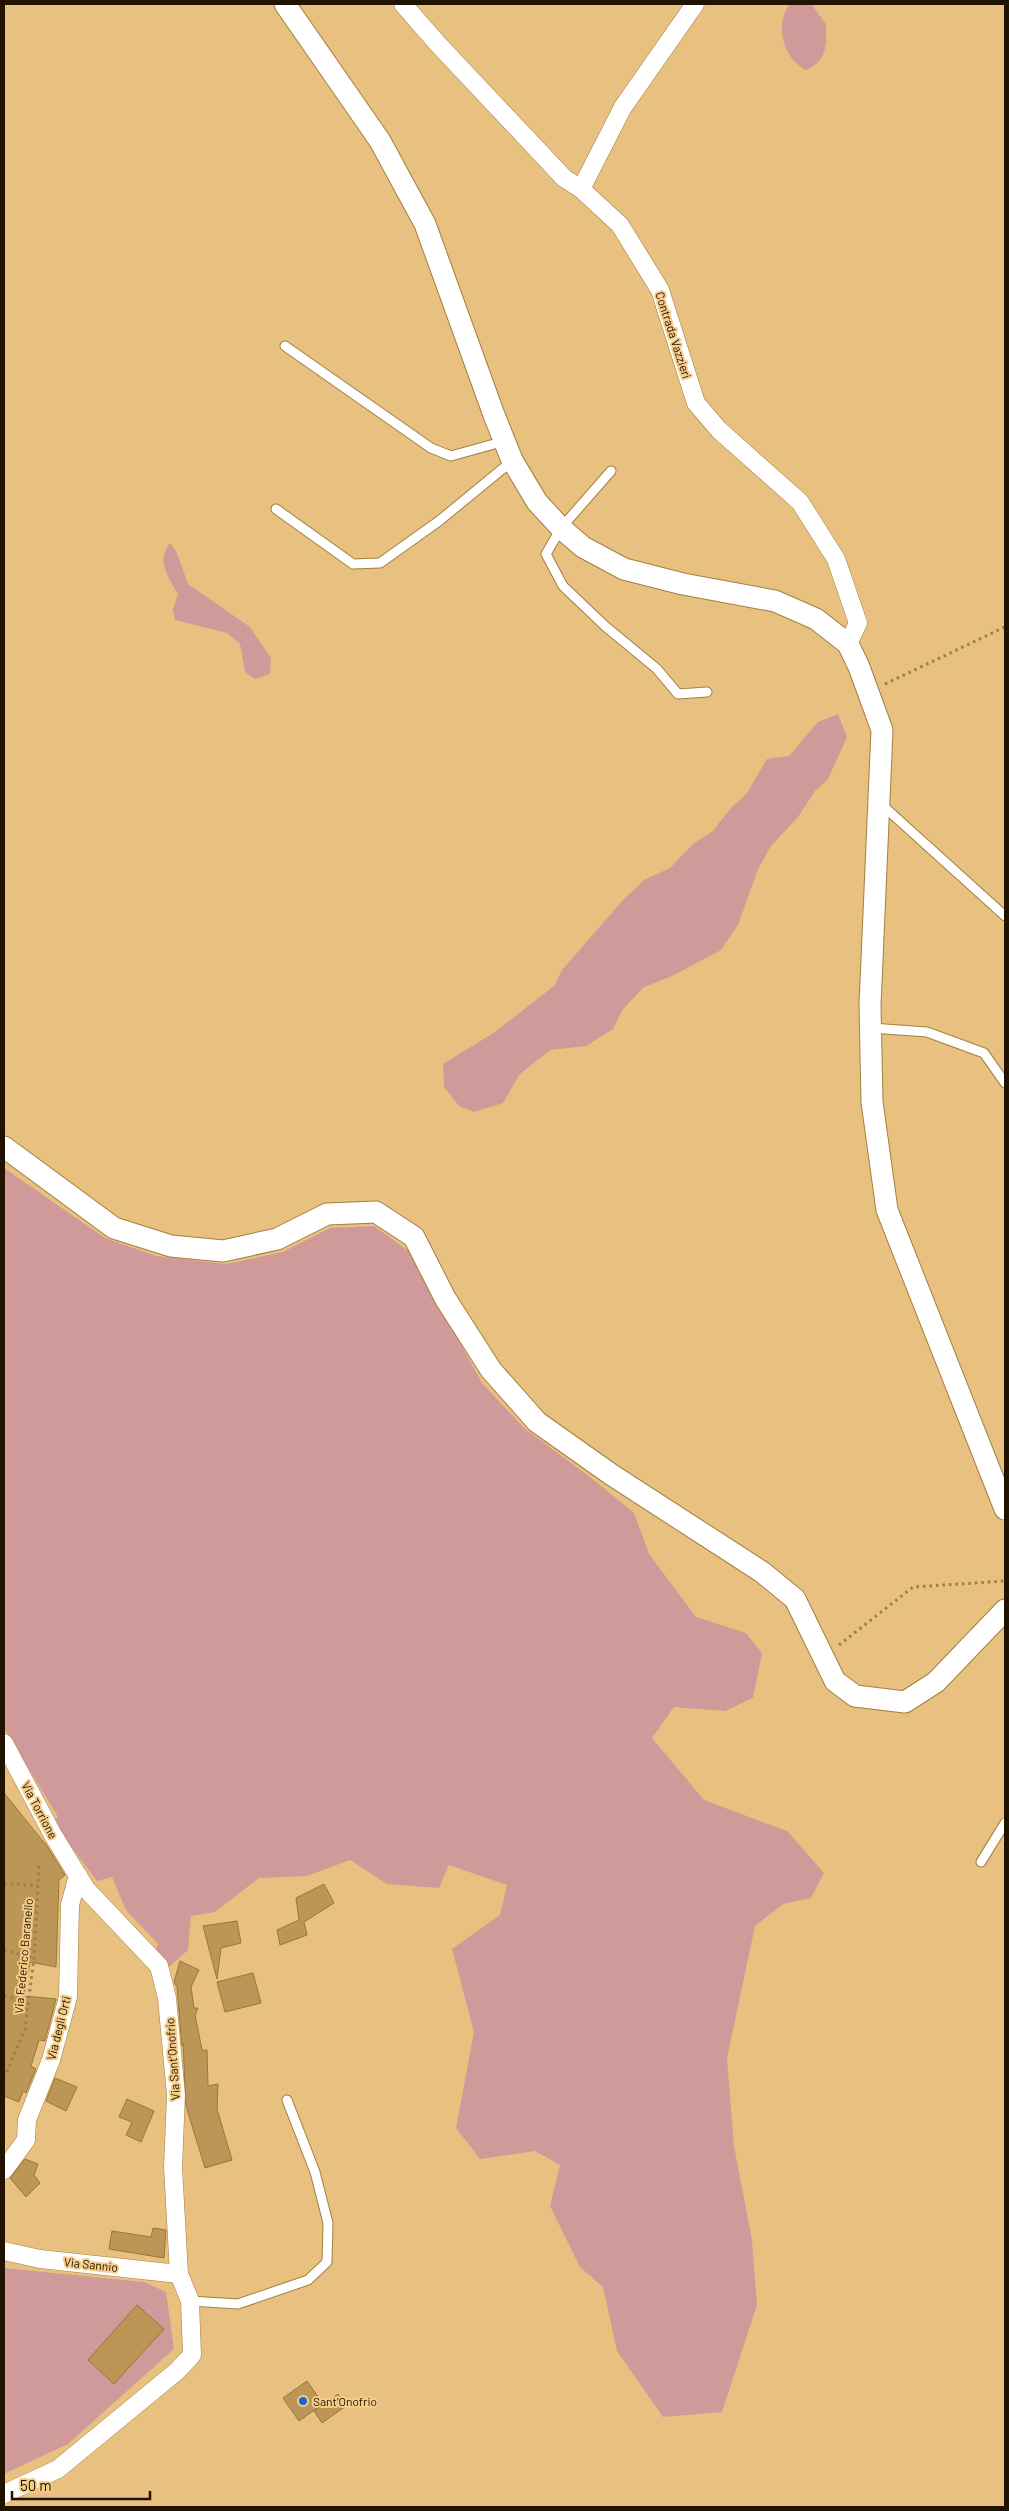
<svg xmlns="http://www.w3.org/2000/svg" width="1009" height="2511" font-family="Barlow,sans-serif">
<style>
.green{fill:#d09a9a}
.building{fill:#bc9656;stroke:#9b7635}
.lines{fill:none;stroke-linecap:round;stroke-linejoin:round}
.service-casing{stroke:#a47f3f;stroke-width:11}
.minor-casing{stroke:#a47f3f;stroke-width:19}
.tertiary-casing{stroke:#a47f3f;stroke-width:23}
.path{stroke:#9b7d4e;stroke-width:3;stroke-dasharray:2.5 4;stroke-linecap:butt}
.service{stroke:#fff;stroke-width:9}
.minor{stroke:#fff;stroke-width:18}
.tertiary{stroke:#fff;stroke-width:21}
.poi-dot{fill:#1e64d0;stroke:#f5cd8b;stroke-width:2}
.labels{text-anchor:middle;dominant-baseline:central;stroke-width:4;stroke-linejoin:round;paint-order:stroke}
.street-label{font-size:12px;fill:#211300;stroke:#f5cd8b}
.poi-label{font-size:12px;fill:#211300;stroke:#f5cd8b;text-anchor:start}
</style>
<rect width="100%" height="100%" fill="#e8c07f"/>
<path class="green" d="M790,4h21l15,20c1,20 1,38 -20,46 -23,-12 -32,-45 -16,-66z
M170,543l6,8 12,33 62,43 21,31 -1,16 -15,5 -10,-7 -5,-28 -13,-11 -52,-13 -2,-11 5,-15c-10,-18 -22,-33 -8,-51z
M838,714l9,23 -19,42 -13,12 -17,26 -27,29 -13,23 -20,56 -17,25 -49,26 -28,11 -21,22 -10,20 -27,17 -36,4 -31,25 -16,28 -29,9 -15,-6 -15,-19 -1,-23 52,-32 59,-46 8,-16 61,-70 21,-20 26,-12 23,-24 20,-13 17,-22 17,-16 20,-34 22,-3 29,-34z
M4,1168l101,70 51,18 70,8 57,-12 47,-24 44,-2 36,26 72,131 43,46 65,48 44,36 15,41 47,63 50,16 16,20 -9,45 -28,13 -51,-4 -22,31 52,62 83,31 37,42 -13,25 -28,6 -28,22 -28,132 7,88 18,94 5,65 -35,107 -59,5 -46,-66 -14,-64 -23,-20 -30,-61 10,-41 -25,-14 -55,8 -24,-31 18,-96 -22,-83 48,-34 7,-30 -58,-20 -10,23 -52,-4 -37,-24 -43,16 -48,2 -44,34 -24,4 -3,34 -19,17 -13,-18 2,-5 -32,-34 -14,-33 -15,4 -45,-60 6,-4 -54,-89z
M4,2268l140,14 22,10 8,57 -106,95 -64,30z"/>
<path class="building" d="M4,1793l43,53 18,29 -6,5 -3,87 -26,-5 -6,34 32,3 -11,42 -6,-1 -8,26 5,3 -10,24 -3,-2 -4,11 -15,-6z
M324,1884l10,19 -30,19 3,13 -27,10 -3,-15 22,-10 -3,-22z
M237,1921l4,22 -20,5 -4,31 -14,-53z
M180,1961l19,9 -8,17 3,21h4l-3,7 7,35h5l1,36 10,-2 -1,25 15,51 -27,8 -19,-62 -3,-63 -1,3 -5,-59 -3,-5z
M253,1973l8,30 -36,9 -8,-30z
M55,2078l22,9 -11,24 -20,-10z
M127,2099l27,12 -13,31 -15,-7 6,-13 -13,-5z
M25,2159l13,5 -4,11 6,8 -14,14 -16,-19z
M153,2228l13,2 -2,28 -55,-9 3,-18 39,6z
M137,2305l27,24 -50,55 -26,-24z
M307,2381l16,23 -24,17 -16,-23z
M338,2394l8,12 -24,17 -8,-12z"/>
<g class="lines">
<defs>
<path id="service" d="M285,346l146,102 20,8 54,-15
M611,471l-50,57 -15,26 17,32 42,40 52,43 21,25 29,-2
M276,509l77,55 27,-1 59,-42 73,-60
M881,804l124,112
M871,1028l56,4 57,21 21,30
M981,1862l24,-39
M190,2301l48,3 70,-24 19,-18 1,-39 -13,-51 -28,-72"/>
<path id="minor" d="M403,4l34,39 127,135 17,11 39,36 40,65 36,113 23,27 81,72 36,57 22,64 -10,21
M581,189l42,-82 72,-103
M4,1743l49,92 33,54 73,77 8,32 9,97 -3,72 6,107 11,27 2,54 -15,16 -119,98 -54,25
M4,2170l22,-30 1,-20 24,-60 17,-63 2,-92 8,-30
M4,2251l36,8 139,15"/>
<path id="tertiary" d="M285,4l95,137 45,83 69,191 18,45 25,42 24,26 22,19 41,22 59,15 92,17 41,18 32,25 11,23 23,63 -12,275 2,97 15,108 118,299
M4,1147l110,81 57,18 52,5 54,-12 50,-25 49,-2 38,25 31,61 46,72 46,52 75,53 150,97 33,27 40,82 20,15 50,6 31,-20 69,-72"/>
</defs>
<use href="#service" class="service-casing"/>
<use href="#minor" class="minor-casing"/>
<use href="#tertiary" class="tertiary-casing"/>
<path class="path" d="M885,684l120,-57
M839,1645l74,-58 92,-6
M4,1883l34,3
M4,1950l30,8
M4,1996l24,4
M4,2078l21,-49 9,-71 5,-93 -3,-2"/>
<use href="#service" class="service"/>
<use href="#minor" class="minor"/>
<use href="#tertiary" class="tertiary"/>
</g>
<circle class="poi-dot" cx="303" cy="2401" r="5"/>
<g class="labels">
<g class="street-label">
<text transform="translate(674 335) rotate(72)">Contrada Vazzieri</text>
<text transform="translate(40 1810) rotate(62)">Via Torrione</text>
<text transform="translate(23 1956) rotate(-85)">Via Federico Baranello</text>
<text transform="translate(58 2028) rotate(-76)">Via degli Orti</text>
<text transform="translate(172 2059) rotate(-94)">Via Sant'Onofrio</text>
<text transform="translate(91 2264) rotate(6)">Via Sannio</text>
</g>
<g class="poi-label">
<text x="313" y="2401">Sant'Onofrio</text>
</g>
</g>
<rect width="1009" height="2511" fill="none" stroke="#211300" stroke-width="10"/>
<path d="M12 2491v8h138v-8" fill="none" stroke="#211300" stroke-width="2.5"/>
<text x="20" y="2491" font-size="15" fill="#211300" stroke="#f5cd8b" stroke-width="4" paint-order="stroke">50 m</text>
</svg>
